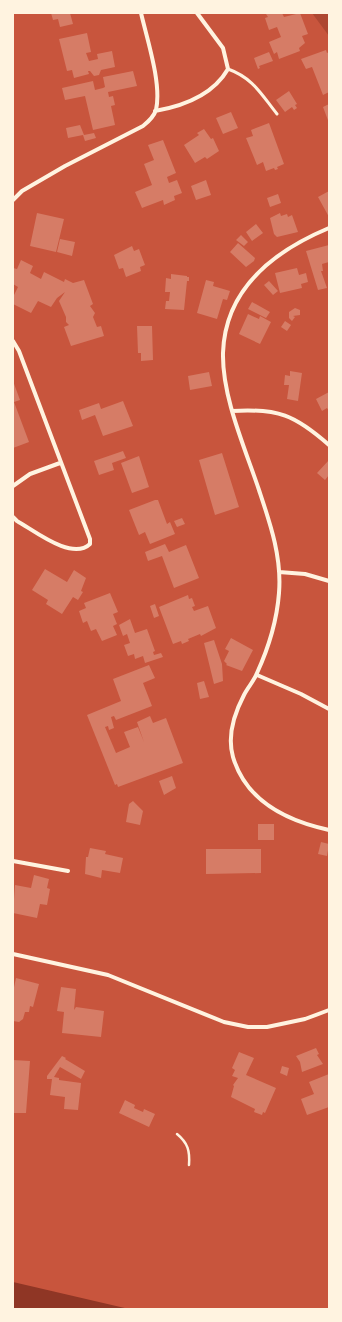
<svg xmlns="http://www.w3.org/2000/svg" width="342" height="1322" font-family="'Fira Sans Condensed',sans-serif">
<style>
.green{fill:#ae4732}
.water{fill:#8f3625}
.building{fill:#d67c66}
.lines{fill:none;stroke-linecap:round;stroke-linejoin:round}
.path{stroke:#fff3e0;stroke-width:2.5}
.service{stroke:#fff3e0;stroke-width:3}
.minor{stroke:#fff3e0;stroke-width:4}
</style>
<rect width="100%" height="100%" fill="#c8553d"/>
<path class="green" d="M312,13h17v23z"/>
<path class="water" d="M13,1282l116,27h-116z"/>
<path class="building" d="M51,13h19l3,11 -13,3 -2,-8 -5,1z
M269,13h13l2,4 16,-4 8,21 -6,2 3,7 -6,5 1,3 -21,8 -2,-7 -3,2 -5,-12 12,-5 -4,-10 -8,3 -4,-12 3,-1 -2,-3z
M87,33l4,19 -5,1 3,8 9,-2 -1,-5 15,-3 3,16 -14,3 -2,5 -5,1 -4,-5h-2l1,3 -15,4 -2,-8 -5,1 -8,-32z
M326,50l1,3 2,-1v40l-6,3 -11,-28 -6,2 -5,-10z
M269,52l4,9 -14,5 1,2 -2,1 -4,-11z
M133,71l4,15 -29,6 1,5 4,-1 2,9 -4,1 4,19 -22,5 -8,-34 -20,4 -3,-12 31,-7 2,9 8,-2 2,-1 -2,-10z
M289,91l8,13 -2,1 2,3 -3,2 -2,-3 -7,5 -9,-12z
M329,104v19l-6,-16z
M231,112l7,16 -15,6 -7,-16z
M269,123l15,41 -7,3 1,2 -3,1 -1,-2 -8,3 -3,-9 -6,3 -11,-27 7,-2 -2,-6z
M80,125l4,10 10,-2 2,5 -11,3 -2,-6 -15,3 -2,-10z
M204,129l7,10 2,-1 6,13 -12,8 -2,-2 -10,6 -11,-18 15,-10 -2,-2z
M163,140l13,33 -9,4 2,6 8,-3 5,13 -8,3 1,4 -11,5 -1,-5 -21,8 -7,-16 17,-7 -8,-21 10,-4 -6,-15z
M206,180l5,15 -15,5 -5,-14z
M329,191v26l-11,-20z
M278,194l3,9 -11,4 -3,-9z
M37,213l27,6 -8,33 -26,-6z
M280,213l1,3 6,-2 1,3 4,-2 6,17 -21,5 -3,-3 -4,-16z
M256,224l7,9 -11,8 -6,-9z
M241,235l7,7 -4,4 -8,-6z
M60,239l15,3 -3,14 -15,-4z
M238,243l17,15 -1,3 -8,6 -16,-15z
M329,245v17l-7,2 1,7h-2l6,17 -9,2 -12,-39z
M132,246l2,5 5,-2 6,16 -5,2 1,4 -15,6 -3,-9 -4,1 -5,-14z
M21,260l12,6 -3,7 11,6 3,-7 20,10 1,-3 8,4 11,-3 9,24 -3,2 5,7 -2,4 4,10 4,-1 3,10 -33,10 -7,-19 5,-2 -3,-3v-5l-7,-16 6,-9 -8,6 -6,9 -13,-6 -7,12 -18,-9v-7l5,-10 -5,-3v-16l4,1z
M297,268l2,7 7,-2 2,9 -7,2 1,4 -22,5 -5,-20z
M171,274l16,2v1h2v4h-2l-3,29 -19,-1 1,-8h3l1,-9h-5l1,-14 5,1z
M206,280l8,2 -1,4 17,5 -3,9 -4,-1 -6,20 -20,-6z
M269,281l9,10 -5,4 -9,-10z
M252,302l18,10 -4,6 -18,-9z
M295,308l5,2v5l-7,1 2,1 -3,4 -3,-3v-6z
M248,314l11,5 1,-3 11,6 -11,22 -21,-10z
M285,321l6,4 -4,6 -6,-4z
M137,326h15l1,34 -12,1v-8h-3z
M290,371l12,2 -4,28 -11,-2 2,-14h-5l1,-10 5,1z
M209,372l3,14 -22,4 -2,-14z
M13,381l7,19 -6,2 15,40 -16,6z
M329,392v19l-2,-3 -5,3 -6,-12z
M123,401l10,25 -30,10 -8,-21 -13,5 -3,-10 20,-7 2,6z
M123,451l3,7 -14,5 2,7 -15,5 -5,-14z
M222,453l17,54 -24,8 -16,-55z
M139,456l10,31 -17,6 -11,-30z
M329,460v15l-4,5 -8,-7z
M155,500h3l9,24 3,-2 5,12 -25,10 -5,-12 -6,3 -10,-25z
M182,518l3,6 -8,3 -3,-6z
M165,544l4,8 17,-7 13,33 -25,10 -12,-32 -14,5 -3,-9z
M45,569l22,13 7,-12 12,8 -5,13 2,1 -5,8 -5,-3 -11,17 -16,-10 2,-4 -16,-10z
M110,593l8,19 -5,2 4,10 -4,2 4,9 -15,6 -6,-12 -5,2 -4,-10 -4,2 -4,-12 7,-3 -2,-5z
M188,595l1,4 3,-1 3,8 -3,1 2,4 14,-5 8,22 -15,8 -1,-2 -12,5 1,2 -7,3 -1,-3 -8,3 -14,-37z
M155,604l4,12 -5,2 -4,-12z
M130,619l5,14 12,-4 8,22 -2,1 1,3 7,-2 2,4 -18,6 -2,-7 -8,3 -1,-5 -6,2 -4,-11 6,-2 -3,-9 -4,2 -4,-11z
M231,638l22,12 -11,21 -16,-6 1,-1 -3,-3 5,-10 -4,-2z
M214,640l8,24 1,17 -9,3 -10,-41z
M149,665l6,13 -12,5 9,23 -36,14 -2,-4 -3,1 3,11 -5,2 -1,-4 -3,1 11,26 14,-6 -6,-15 14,-5 6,15 -7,-20 13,-6 3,7 13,-5 17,45 -65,24 -1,-3 -2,1 -28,-70 34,-14 -8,-22z
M204,681l5,16 -9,2 -3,-16z
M172,776l4,12 -12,7 -5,-14z
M133,801l10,10 -3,14 -14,-3 3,-18z
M258,824h16v16h-16z
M321,842l8,2 -2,12 -9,-2z
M90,848l16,3 -1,3 18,4 -3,15 -18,-3 -1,8 -16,-4 1,-17h2z
M206,849h55v24l-55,1z
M34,875l15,4 -2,9 3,1 -3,16 -7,-1 -3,14 -24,-5 2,-28 16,3z
M16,978l23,6 -6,23 -3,-1 -1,6h-4l-2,7 -4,3 -6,-1v-29z
M61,987l15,2 -2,21 2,-3 28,4 -3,26 -39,-4 2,-21 -7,-1z
M316,1048l3,6 -2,1 6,9 -21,8 -2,-10 -4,-6z
M239,1052l15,6 -8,17 30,13 -11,25 -2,-1 -1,3 -8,-3 1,-3 -24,-12 3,-11 -1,-1 5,-7 -6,-2 3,-6 -3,-2z
M62,1056l4,2 -1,1 20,12 -4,8 -21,-12 -6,10 5,1v2l22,3 -3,27 -14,-1 1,-12 -15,-2 2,-16h-5v-3z
M13,1060l17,1 -4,52h-13z
M282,1066l7,2 -2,8 -7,-3z
M329,1074v33l-22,8 -6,-16 13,-5 -5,-12z
M125,1100l10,5 -1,3 9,4 1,-3 11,5 -6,13 -30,-14z"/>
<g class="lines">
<path class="path" d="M177,1134c11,9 13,17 12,31"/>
<path class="service" d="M228,69c25,9 33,25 49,45"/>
<path class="minor" d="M155,111c29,-5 58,-16 73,-42l-5,-21 -26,-35
M13,200l9,-9 43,-25 78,-40c5,-4 11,-10 13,-16 6,-26 -9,-71 -15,-97
M329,228c-55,23 -104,60 -106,125 -1,44 22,95 36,137 11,33 23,67 20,103 -2,26 -11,56 -22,80 -3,8 -9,14 -13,22 -10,19 -17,41 -11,62 13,44 54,64 96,73
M13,341l6,10 71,188v5c-18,17 -55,-13 -73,-23l-4,-4
M232,411c46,-3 63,4 97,34
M13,486l17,-12 30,-11
M279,572l26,2 24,7
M257,675l44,19 28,15
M13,861l55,10
M13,954l95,21 116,47 24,5h19l38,-8 24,-9"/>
</g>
<rect width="342" height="1322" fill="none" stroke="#fff3e0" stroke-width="28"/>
</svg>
